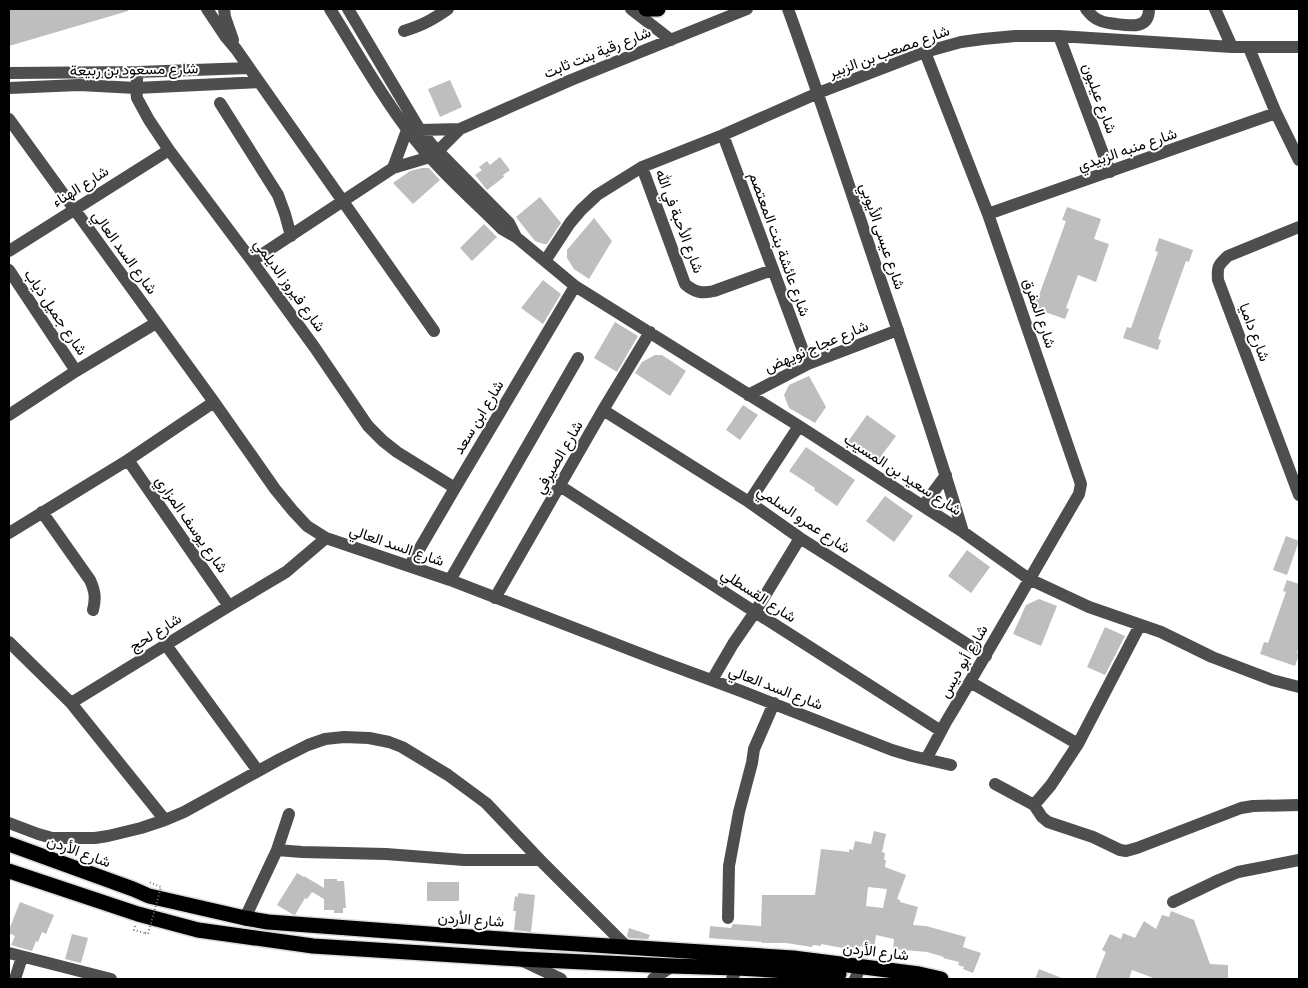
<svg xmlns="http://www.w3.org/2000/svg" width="1308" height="988" font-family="Manrope,Vazirmatn,sans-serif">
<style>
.building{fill:#bebebe;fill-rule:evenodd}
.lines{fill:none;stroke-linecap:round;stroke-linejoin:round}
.highway-casing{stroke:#dbdbdb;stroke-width:18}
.path{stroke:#707070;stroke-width:2;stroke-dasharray:1 2.5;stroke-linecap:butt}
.minor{stroke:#4e4e4e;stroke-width:12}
.highway{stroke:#000;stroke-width:15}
.path-bridge{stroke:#707070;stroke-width:2;stroke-dasharray:1 2.5;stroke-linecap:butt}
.labels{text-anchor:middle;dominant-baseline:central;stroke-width:4;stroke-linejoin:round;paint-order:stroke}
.street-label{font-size:15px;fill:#000;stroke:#fff}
</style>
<rect width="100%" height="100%" fill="#fff"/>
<path class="building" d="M9,9h119v2l-119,35z
M450,80l12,27 -22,10 -12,-28z
M500,157l10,13 -7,5 1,2 -17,13 -12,-15 7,-5 -3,-3 8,-6 3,4z
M422,168h7l11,12 -27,24 -20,-21 17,-12z
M540,197l21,26 -14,21h-3l-9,-3 -19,-24z
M1067,207l34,12 -7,20 15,5 -13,38 -18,-7 -12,33 3,1 -4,10 -34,-12 4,-11 3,2 28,-77 -4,-1z
M594,218l18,23 -23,38 -15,-10 -7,-11v-8z
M484,224l13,13 -25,24 -12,-13z
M1159,238l34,12 -4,12 -3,-1 -28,78 3,1 -3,10 -35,-12 4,-11 4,1 27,-76 -3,-1z
M543,280l18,14 -18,30 -22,-16z
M615,322l23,14 -21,36 -23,-14z
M655,355h7l24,16 -16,25 -35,-23 7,-11z
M809,376l17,31 -11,16 -26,-15 -5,-13 5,-10z
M743,405l15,10 -18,25 -14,-10z
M867,415l29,21 -20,27 -29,-20z
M806,447l49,33 -18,26 -23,-16 1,-2 -26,-17z
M885,496l28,20 -19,26 -28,-21z
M1286,536l13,5 -12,34 -14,-5z
M967,550l23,17 -19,26 -23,-17z
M1287,580l12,4v62l-2,7 2,2 -4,11 -35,-12 4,-12 4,1 18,-51 -3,-1z
M1039,599l18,7 -16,40 -28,-12 13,-29z
M1105,627l20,9 -20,39 -18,-8z
M874,831l12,3 -4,18 3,1 -1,7h2l-1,7 21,8 -9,24 3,1v2l18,5 -5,18 13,1 40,11 -3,10 18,6 -8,20 -10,-4 1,-2 -6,-2 1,-3 -16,-4 1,-1 -17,-5 -34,-3 1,-10 -18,-4 -2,14 -14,-3 -1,5 -38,-7v2l-8,-1 -1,2 -26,-4h-24v-1l-53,-4 1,-12 21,2 2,-4 28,2 1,-31h53l6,-46 28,3v-3l4,1 2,-9 16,3zM868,887l19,2 -4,19 -17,-2z
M297,873l7,4v-1l20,12v-9h13v2h7l2,27h-3v5h-9v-3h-10v-11l-12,-7 -5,7 -2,-1 -10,17 -3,-1 -15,-9z
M427,882h32v19h-32z
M518,893l17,2 -4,37 -17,-2 2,-19h-3l2,-15 3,1z
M20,902l34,13 -8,19 -4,-2 -4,10 -2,-1 -4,10 -21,-6 4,-9 -6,-3v-3z
M1171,911l23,9 16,44 18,1v14h-72l-24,-9 -3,9h-34l11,-27 -4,-2 8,-16 11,5 2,-6 12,5 9,-17 12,8 6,-14 7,2z
M629,928l21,7 -2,4 -19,-1 -2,-2z
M72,934l16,4 -7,25 -16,-4z
M1039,969l25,10h-29z"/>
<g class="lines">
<defs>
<path id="highway" d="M646,9h12
M9,844l124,45 16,7 96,22 23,4 188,14 337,22 126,16 22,5
M9,871l129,43 60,16 115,16 206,13 153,7 65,2 102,6"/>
</defs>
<use href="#highway" class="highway-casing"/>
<path class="path" d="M135,926l-1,4 11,3"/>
<path class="minor" d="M207,9l18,27 11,13 198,282
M224,9l1,8 8,23
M330,9c25,40 48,82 77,120 27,37 63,68 95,100l14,8 59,49 224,140 164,106 66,47 60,28 72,25 51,25 60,23 27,7
M348,9l72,121 12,15 77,78 7,14
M631,9l40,31
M788,9c33,91 63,183 94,275 28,82 56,165 81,248
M1086,9c4,5 8,10 15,12 4,2 10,2 15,3 15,2 33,5 33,-15
M1215,9l17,38
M404,31c19,-6 28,-11 44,-22
M1059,36l51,136
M1249,48l27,65 23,47
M925,52l63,162 93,270 -2,10c-45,77 -88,153 -133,228 -7,13 -13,25 -20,37
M138,72l-2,16 1,10 12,22 20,30 83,111 63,87 53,78 15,15 14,11 58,36
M9,73l129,-1 111,-4
M9,88l70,-3 57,3 123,-6
M220,103l58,92 7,19 6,22
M9,119l205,283 61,87 18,22 14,15 19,12 124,42 207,80 84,31 151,59 20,6 39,9
M420,130l40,-1
M723,135l85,229
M438,151l22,-22 111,-49 176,-71
M642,167l43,117c9,8 17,10 29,7l58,-21
M393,168l14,-38
M988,214l288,-101
M1299,227l-71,29c-10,9 -11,11 -10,24l81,215
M9,251l160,-101
M252,261l141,-93 37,-11
M545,261l25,-38 11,-13 16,-15 45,-28 81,-32 95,-42 107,-41 36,-10 22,-3 32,-3h44l173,11h67
M9,270l67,101
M748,395l60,-31 90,-34
M603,410l146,92 51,36 186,118
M9,415l67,-44 80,-48
M128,460l101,146
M560,486l195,126 186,119
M749,502l50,-76
M923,506l23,-31
M42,512l48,68c5,11 6,18 3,30
M9,533l119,-73 86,-58
M410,565l45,-77 120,-202
M450,580l128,-222
M495,598l108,-188 47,-78
M9,642l62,61 94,117
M166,645l92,126
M712,680l21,-36 22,-32 45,-74
M970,682l108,62
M71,703l158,-97 57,-34 40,-34
M995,784l39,21 8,12 6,5 45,15 27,13 6,1 11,-3 104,-40 12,-2 46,-1
M1034,805l17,-20 27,-41 62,-119
M9,823l29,11 14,4h43l13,-2 33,-8 24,-8 19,-8 96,-53 28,-14 17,-6 19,-2 25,1 20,4 13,5 46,28 38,28 54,57 87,87
M277,850l12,-36
M1173,902l46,-22 19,-8 61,-12
M245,918l32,-68 25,2 84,2 78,6h76
M728,918l1,-52 10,-54 13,-49 2,-14 20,-46
M9,953l102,26
M521,960l40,19
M15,979l7,-22
M653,979l19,-13
M732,979l5,-11
M855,979l2,-4"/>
<use href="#highway" class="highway"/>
<path class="path-bridge" d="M145,933l3,1 13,-47 -12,-5"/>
</g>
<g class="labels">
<g class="street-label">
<text transform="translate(889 51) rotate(-20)">شارع مصعب بن الزبير</text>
<text transform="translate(597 52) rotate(-22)">شارع رقية بنت ثابت</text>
<text transform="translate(134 69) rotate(-1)">شارع مسعود بن ربيعة</text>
<text transform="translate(1100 98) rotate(70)">شارع عيلبون</text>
<text transform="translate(1127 149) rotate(-19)">شارع منبه الزبيدي</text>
<text transform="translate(80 186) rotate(-32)">شارع الهناء</text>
<text transform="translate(680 221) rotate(69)">شارع الأحبة في الله</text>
<text transform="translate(883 236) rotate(71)">شارع عيسى الأيوبي</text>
<text transform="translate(780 244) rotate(70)">شارع عائشة بنت المعتصم</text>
<text transform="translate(125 252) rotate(54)">شارع السد العالي</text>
<text transform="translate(290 285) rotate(54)">شارع فيروز الديلمي</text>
<text transform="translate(56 312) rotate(56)">شارع جميل ذياب</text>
<text transform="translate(1040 313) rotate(71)">شارع المفرق</text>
<text transform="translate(1255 332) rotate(69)">شارع داميا</text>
<text transform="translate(816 346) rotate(-23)">شارع عجاج نويهض</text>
<text transform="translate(478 417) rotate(-59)">شارع ابن سعد</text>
<text transform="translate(558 457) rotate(-60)">شارع الصيرفي</text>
<text transform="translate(903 474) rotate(33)">شارع سعيد بن المسيب</text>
<text transform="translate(804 519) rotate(34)">شارع عمرو السلمي</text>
<text transform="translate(192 524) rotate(55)">شارع يوسف المزاري</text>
<text transform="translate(397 545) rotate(19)">شارع السد العالي</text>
<text transform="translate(759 595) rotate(33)">شارع القسطلي</text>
<text transform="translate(155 632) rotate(-32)">شارع لحج</text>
<text transform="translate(963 661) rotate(-60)">شارع أبو ديس</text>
<text transform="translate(776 687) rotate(21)">شارع السد العالي</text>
<text transform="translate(79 851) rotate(20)">شارع الأردن</text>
<text transform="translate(471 919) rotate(4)">شارع الأردن</text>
<text transform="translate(876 951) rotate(7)">شارع الأردن</text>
</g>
</g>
<rect width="1308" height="988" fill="none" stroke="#000000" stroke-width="20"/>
</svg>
